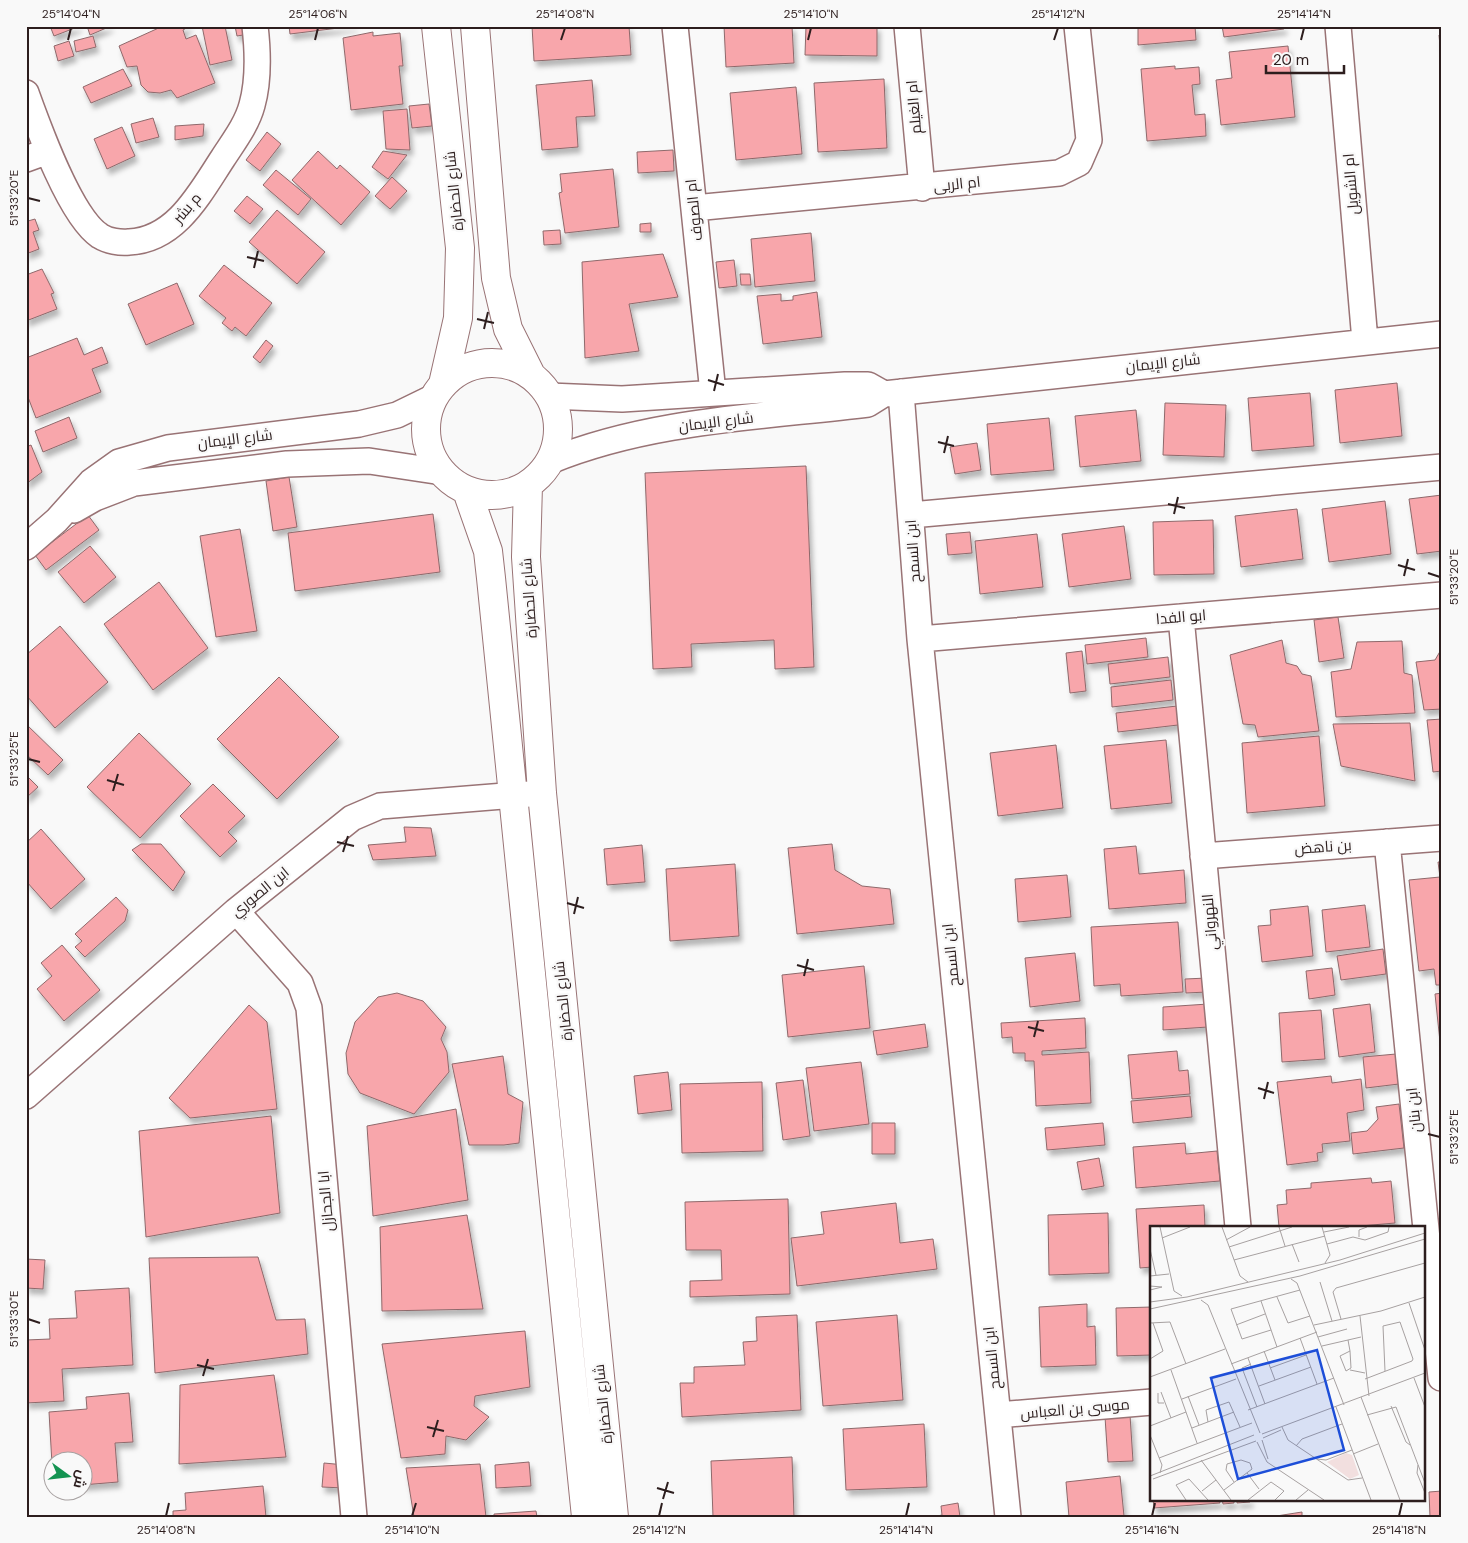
<svg xmlns="http://www.w3.org/2000/svg" width="1468" height="1543" font-family="'DM Sans',Cairo,sans-serif">
<style>
.building{fill:#f8a6ab;stroke:#8e696b;filter:url(#shadow)}
.lines{fill:none;stroke-linecap:round;stroke-linejoin:round}
.minor-casing{stroke:#997375;stroke-width:28}
.tertiary-casing{stroke:#997375;stroke-width:30}
.minor{stroke:#fff;stroke-width:25}
.tertiary{stroke:#fff;stroke-width:28}
.ticks{fill:none;stroke:#2d1e1e;stroke-width:2}
.labels{text-anchor:middle;dominant-baseline:central;stroke-width:4.5;stroke-linejoin:round;paint-order:stroke}
.street-label{font-size:15px;fill:#2d1e1e;stroke:#f9f9f9}
.inset-road{fill:none;stroke:#a7a1a1;stroke-width:1}
.view{fill:#1d4ed8;fill-opacity:0.15;stroke:#1d4ed8;stroke-width:2.5}
.inset-edge{fill:none;stroke:#2d1e1e;stroke-width:2.5}
.neatline{fill:none;stroke:#2d1e1e;stroke-width:2}
.ticks-label{font-size:12px;text-anchor:middle;fill:#2d1e1e}
</style>
<defs>
<filter id="shadow"><feDropShadow dx="3" dy="5.5" stdDeviation="2.5" flood-color="#0004"/></filter>
</defs>
<rect width="100%" height="100%" fill="#f9f9f9"/>
<path class="building" d="M50,26h30l-26,10z
M87,26h24l-21,9z
M163,26h27l-7,4 3,9 10,-4 19,48 -38,15 -6,-8 -11,3 -12,-1 -7,-7 -4,-19 -10,1 -8,-21z
M202,26h23l7,34 -22,5z
M235,26h13l1,8 -12,2z
M289,26h66l-65,8z
M532,26h97l2,29 -97,6z
M724,26h68l2,37 -68,4z
M806,26h71v30l-72,-1z
M1138,26h57l1,14 -58,5z
M1222,26h62v3l-60,8z
M373,32v4l27,-3 3,33h-4l4,38 -52,6 -8,-72z
M1442,34v36l-3,-35z
M93,36l3,11 -20,5 -2,-11z
M69,41l5,15 -16,5 -4,-15z
M1288,46l7,71 -74,8 -5,-45 16,-2 -3,-26z
M1175,66v3l24,-2 1,17 -8,1 3,30 10,-1 1,22 -59,5 -6,-72z
M123,69l9,17 -41,17 -8,-16z
M884,79l3,69 -69,4 -4,-69z
M592,80l3,36 -19,1 2,30 -36,3 -6,-65z
M796,87l6,67 -66,6 -6,-67z
M429,104l3,22 -20,2 -3,-22z
M407,109l3,41 -24,-1 -3,-38z
M153,118l6,19 -23,6 -5,-19z
M204,124l-1,12 -28,4v-14z
M122,127l13,29 -28,13 -13,-30z
M267,132l14,12 -21,27 -14,-11z
M673,150l1,21 -36,2 -1,-21z
M318,151l19,18 3,-4 30,27 -29,33 -49,-45z
M383,151l24,4 -19,24 -16,-12z
M613,169l6,58 -54,6 -6,-40 3,-1 -2,-18z
M276,170l35,29 -13,16 -35,-30z
M392,177l15,14 -17,18 -15,-13z
M247,196l16,13 -13,15 -16,-13z
M277,210l48,42 -28,32 -48,-42z
M26,217l2,4 7,-2 4,11 -6,2 6,17 -13,5z
M651,223v9h-11v-8z
M560,230l1,14 -17,1 -1,-14z
M811,233l4,48 -60,6 -4,-48z
M663,254l15,43 -49,7 10,47 -54,7 -3,-96z
M734,260l3,26 -18,2 -3,-26z
M224,265l48,38 -26,33 -11,-9 -3,4 -10,-8 4,-5 -27,-22z
M42,269l12,24 -3,1 6,15 -31,12v-46z
M740,274h10l1,11h-10z
M177,283l17,41 -48,21 -18,-41z
M817,292l5,45 -59,7 -6,-48 24,-2v7l12,-1v-4z
M77,338l7,17 18,-8 6,16 -16,6 9,23 -65,26 -10,-26v-34z
M266,340l7,6 -13,17 -7,-6z
M1397,383l5,53 -62,7 -5,-53z
M1310,393l4,53 -62,5 -4,-53z
M1165,403l61,2 -2,52 -61,-2z
M1136,410l5,51 -61,6 -5,-51z
M69,417l8,21 -34,14 -8,-21z
M1049,418l5,52 -63,5 -4,-51z
M977,443l4,27 -26,4 -5,-27z
M31,445l11,27 -16,12v-37z
M806,466l8,201 -39,2 -1,-29 -83,4 1,23 -39,2 -8,-196z
M289,477l8,50 -24,4 -7,-50z
M1442,495v56l-25,3 -8,-55z
M1385,501l6,53 -62,8 -7,-53z
M1297,509l6,50 -62,8 -6,-51z
M433,514l7,58 -145,19 -7,-58z
M88,515l11,15 -53,40 -11,-15z
M1213,520l1,54 -60,1 -1,-53z
M1124,526l7,53 -62,8 -7,-53z
M240,529l17,102 -41,6 -16,-101z
M970,532l2,21 -24,2 -2,-21z
M1037,534l6,53 -63,7 -5,-53z
M90,546l26,31 -32,26 -26,-31z
M159,582l49,66 -55,42 -49,-66z
M1338,617l6,41 -25,4 -5,-42z
M60,626l48,56 -53,46 -29,-33v-40z
M1146,638l2,19 -61,7 -2,-19z
M1282,640l4,23 11,3 5,8 9,2 8,55 -61,6 -3,-12 -12,-1 -13,-69z
M1402,641l2,32 8,2 3,38 -79,4 -5,-45 20,-3 6,-27z
M1442,648v61l-18,1 -8,-48 19,-2z
M1082,651l4,40 -16,2 -4,-40z
M1168,657l2,20 -60,7 -2,-20z
M279,677l60,60 -62,62 -60,-60z
M1171,680l2,20 -61,7 -1,-20z
M1177,706l1,19 -60,7 -2,-19z
M1442,719v52l-9,1 -6,-52z
M1410,723l5,58 -74,-15 -8,-42z
M26,724l37,36 -15,15 -22,-21z
M139,733l52,51 -51,54 -53,-51z
M1319,736l6,70 -78,7 -5,-70z
M1166,740l6,63 -61,6 -7,-63z
M1056,745l7,63 -65,8 -8,-63z
M26,775l12,12 -12,11z
M213,784l32,32 -17,16 9,9 -17,16 -40,-41z
M404,827l27,1 5,28 -63,4 -5,-15 38,-3z
M41,829l44,50 -34,30 -25,-28v-38z
M141,844h20l24,28 -12,19 -41,-41z
M832,844l3,26 27,16 28,3 4,35 -97,10 -9,-86z
M642,845l3,37 -38,3 -3,-36z
M1136,846l3,28 45,-4 2,33 -77,6 -5,-60z
M1438,862h4v123h-6l-2,-16 -15,2 -10,-91 31,-3z
M735,864l4,72 -69,5 -4,-72z
M1067,875l4,42 -53,5 -3,-43z
M116,897l12,13 -3,11 -40,36 -10,-10 7,-6 -7,-7z
M1365,905l5,42 -44,5 -4,-42z
M1308,906l5,50 -51,6 -4,-36 13,-1 -1,-15z
M1178,922l5,70 -62,4 -1,-12 -26,2 -3,-59z
M62,945l38,45 -36,31 -27,-32 15,-13 -11,-13z
M1383,949l3,25 -45,6 -4,-24z
M1075,953l5,48 -50,6 -5,-49z
M864,966l6,62 -82,9 -6,-62z
M1332,968l3,27 -26,4 -3,-28z
M1207,978v14l-21,1 -1,-14z
M397,993l26,8 23,26 -5,12 6,13 2,20 -35,42 -54,-21 -12,-19 -2,-21 9,-31 23,-25z
M1442,993v68l-7,-67z
M1208,1004v23l-45,3v-23z
M1370,1004l5,48 -36,5 -6,-48z
M249,1005l18,17 10,87 -87,9 -21,-20z
M1321,1010l4,49 -43,3 -3,-49z
M1085,1018l1,30 -44,3v4l47,-3 2,51 -55,3 -2,-45h-9v-8h-12l-1,-16 -10,1 -1,-15z
M925,1024l3,23 -51,8 -4,-24z
M1177,1051l2,20 9,-1 2,24 -58,5 -4,-44z
M1396,1054l3,30 -33,4 -3,-31z
M503,1056l5,38 15,8 -4,41 -15,2h-35l-17,-81z
M861,1062l8,62 -55,7 -8,-63z
M668,1072l4,38 -34,4 -4,-38z
M1331,1076l1,7 29,-4 3,31 -17,3 3,28 -28,3 1,8 -6,1 1,8 -31,4 -10,-83z
M803,1080l7,56 -27,4 -7,-57z
M762,1082l1,69 -81,2 -2,-69z
M1190,1096l2,21 -59,6 -2,-22z
M1399,1104l5,44 -51,6 -2,-21 16,-2 11,-12 -2,-12z
M456,1109l12,91 -95,16 -6,-90z
M271,1116l9,97 -134,24 -7,-106z
M872,1123h23v31h-23z
M1103,1123l2,22 -58,5 -2,-22z
M1185,1143l1,11 31,-3 3,30 -84,7 -3,-41z
M1099,1158l5,28 -22,4 -5,-28z
M1371,1178l1,5 19,-2 4,42 -46,4h-70l-2,-22 10,-1 -1,-14 25,-2v-5z
M788,1199l2,95 -100,3v-16l32,-1 -1,-30h-35l-1,-48z
M896,1203l4,40 33,-4 4,30 -140,17 -6,-48 33,-4 -3,-22z
M1204,1205l1,22h-53v40l-12,1 -4,-59z
M1108,1213l1,60 -60,2 -1,-60z
M467,1215l16,94 -101,2 -2,-84z
M258,1257l18,63 29,-1 3,35 -153,19 -6,-115z
M26,1259l19,1 -2,29 -17,-1z
M129,1288l4,77 -71,4 2,32 -38,2v-63l24,-1 -1,-20 28,-1 -2,-27z
M1087,1304v23l8,-1 1,39 -55,2 -2,-60z
M1152,1307v48l-35,1 -1,-48z
M797,1315l4,95 -119,7 -2,-34h14v-16l51,-2 -2,-23 14,-1 -1,-24z
M897,1315l6,85 -80,6 -7,-84z
M525,1331l5,56 -55,9 -1,10 15,11 -23,23 -20,-4 -1,18 -44,4 -19,-114z
M274,1375l12,82 -107,7 1,-79z
M129,1393l4,49 -18,1 3,39 -36,3v-25h-30v4l-3,-52 38,-3 -1,-12z
M1130,1415l3,46 -25,1 -3,-45z
M924,1424l3,63 -81,3 -3,-61z
M792,1457l2,60h-81l-2,-56z
M529,1462l2,24 -35,2 -1,-23z
M324,1463l21,2 -1,23 -22,-1z
M480,1464l6,53h-72l-8,-49z
M1120,1476l4,40 -55,1 -3,-35z
M263,1486l3,31h-93v-6l13,-1 -1,-17z
M1442,1491v26h-12l-1,-25z
M1153,1499h66l1,4 -66,5z
M1222,1499h12v4l-11,1z
M1237,1499h13v3l-13,1z
M958,1503l2,14h-28l10,-2 -1,-9z
M536,1511l1,6h-43v-3z
M1302,1512v5h-32z"/>
<g class="lines">
<defs>
<path id="minor" d="M675,26l38,367
M907,26l15,162
M1338,26l27,315
M26,93c13,36 44,123 74,143 8,5 20,7 29,6 47,-2 71,-49 94,-84 11,-17 24,-34 29,-53 7,-25 6,-53 3,-79
M26,159l22,-8
M694,208l365,-35 20,-10 10,-23 -12,-114
M901,392l19,247 88,878
M549,396l73,3 223,-14h23l16,9
M550,461c100,-41 211,-44 318,-57l16,-10 558,-60
M74,510l21,-12 39,-15 153,-19 82,-3 73,11
M911,515l531,-48
M26,547l31,-27 34,-38 28,-20 49,-14 191,-24 38,-9 37,-18
M1181,617l57,610
M920,639l522,-44
M1387,842l54,536
M1203,856l239,-18
M236,911l64,72 9,25 45,509
M26,1096l210,-185 116,-93 28,-12 162,-13
M998,1415l154,-13"/>
<path id="tertiary" d="M436,26l24,222 -2,70 -15,66
M475,26l21,252 12,51 23,46
M426 429a66 66 0 1 1 132 0a66 66 0 1 1-132 0Z
M528,485l-2,72 16,236 72,724
M467,491l21,60 3,27 95,939"/>
</defs>
<use href="#minor" class="minor-casing"/>
<use href="#tertiary" class="tertiary-casing"/>
<use href="#minor" class="minor"/>
<use href="#tertiary" class="tertiary"/>
</g>
<path class="ticks" d="M68,40l3,-12M315,40l3,-12M561,40l4,-12M808,40l3,-12M1054,40l4,-12M1301,40l3,-12M28,198l12,3M247,257l17,4M254,268l4,-17M477,319l17,4M484,329l4,-17M708,380l16,5M714,391l4,-17M938,442l16,4M944,453l4,-17M1168,504l17,4M1174,514l4,-17M1398,565l17,5M1428,573l12,4M1404,576l4,-17M28,759l12,3M107,780l17,5M113,791l5,-17M337,842l17,4M343,852l5,-16M567,903l17,5M574,914l4,-17M797,965l17,5M804,976l4,-17M1028,1027l16,4M1034,1037l4,-16M1258,1088l16,5M1264,1099l4,-17M1428,1134l12,3M28,1319l12,4M197,1365l17,4M203,1376l5,-17M427,1427l17,4M433,1437l5,-17M657,1488l17,5M663,1499l5,-17M166,1516l3,-13M412,1516l4,-13M659,1516l3,-13M906,1516l3,-13M1152,1516l3,-13M1399,1516l3,-13"/>
<g class="labels">
<g class="street-label">
<text transform="translate(914 107) rotate(-95)">ام الغيلم</text>
<text transform="translate(957 184) rotate(-6)">ام الربى</text>
<text transform="translate(1351 184) rotate(-95)">ام الشويل</text>
<text transform="translate(454 191) rotate(-96)">شارع الحضارة</text>
<text transform="translate(187 208) rotate(-50)">م بشر</text>
<text transform="translate(694 210) rotate(-96)">ام الصوف</text>
<text transform="translate(1163 363) rotate(-6)">شارع الإيمان</text>
<text transform="translate(716 422) rotate(-7)">شارع الإيمان</text>
<text transform="translate(235 439) rotate(-7)">شارع الإيمان</text>
<text transform="translate(913 551) rotate(-94)">ابن السمح</text>
<text transform="translate(529 598) rotate(-94)">شارع الحضارة</text>
<text transform="translate(1181 617) rotate(-5)">ابو الفدا</text>
<text transform="translate(1323 847) rotate(-4)">بن ناهض</text>
<text transform="translate(260 892) rotate(-39)">ابن الصوري</text>
<text transform="translate(1210 922) rotate(-95)">النهرواني</text>
<text transform="translate(951 955) rotate(-96)">ابن السمح</text>
<text transform="translate(563 1001) rotate(-96)">شارع الحضارة</text>
<text transform="translate(1414 1110) rotate(-96)">ابن بنان</text>
<text transform="translate(326 1201) rotate(-95)">ابا الجحازل</text>
<text transform="translate(992 1358) rotate(-96)">ابن السمح</text>
<text transform="translate(603 1404) rotate(-96)">شارع الحضارة</text>
<text transform="translate(1075 1409) rotate(-5)">موسى بن العباس</text>
</g>
</g>
<g transform="translate(1150 1226)">
<rect width="275" height="275" fill="#f9f9f9"/>
<path d="M196,227l6,2 7,20 -9,4 -23,-17z" fill="#f2dfdf"/>
<path class="inset-road" d="M10,1l14,64 8,5M72,1l18,49 8,6M129,1l6,19M172,1l8,28 -5,8M174,6l25,-5M209,11v-7l8,-3M12,12l28,-11M76,14l24,-13M142,18l7,18M177,18l26,-7 12,3 23,-8 1,-5M79,21l63,-20M0,23l6,26M84,34l91,-24M0,50l19,-2M141,53l6,4 47,122M170,56l12,39M0,60l12,1 -12,3M127,71l11,26 22,-7M51,74l7,5 52,128M111,75l16,46M0,76l37,-5 153,-37 85,-27M259,77l16,47M0,83l150,-33 125,-37M210,90l9,80M191,93l-8,-27 3,-4 89,-25M0,97l20,-1 16,42M86,99l29,-11M164,99l67,-14 44,-14M121,104l-29,9 -11,-30 69,-19M168,111l29,-8M150,112l17,46M198,114l2,11 1,17 -5,3 -6,-15 10,-5M172,120l39,-9M114,125l11,29M98,132l17,46M0,133l13,-8 -10,-28M81,138l86,-32M101,138l-9,4 15,39M120,142l36,-13M21,144l26,73M200,144l15,3M0,151l75,-28M264,152l11,29M215,153l47,-18 1,-2 -13,-37 -17,4 2,45M109,160l52,-19M11,166l10,26M8,167v10h6M38,170l11,29M211,171l39,103M32,173l54,-20M241,180l15,36 4,3M186,181l35,93M98,184l86,-32M217,189l29,-8 29,76M58,196l-2,-12 23,-8 11,25M0,200l36,-14M132,201l6,13 60,40 14,-2M42,202l42,-16M112,208l163,-61M0,209l12,30 -2,8M113,212l18,-8M112,214l6,19M107,216l10,20 57,38M146,220l6,-7 40,-15M203,228l25,-10M9,232l93,-35M167,233l9,1 26,-10M51,234l30,40M268,239l-1,8 8,20M97,247l12,16M0,250l104,-41M3,253l103,-38M74,264l28,-21 -2,-6 -9,-3 -14,4 -1,6 8,12M52,265l14,-11M36,274l-10,-15 13,-6 19,21M98,274l23,-18 13,9 -9,9M146,274l12,-10"/>
<path class="view" d="M167,124l27,100 -106,29 -27,-101z"/>
<rect width="275" height="275" class="inset-edge"/>
</g>
<rect width="1468" height="1543" fill="none" stroke="#f9f9f9" stroke-width="55"/>
<g transform="translate(68 1476) rotate(105)"><circle r="24" fill="#f9f9f9" stroke="#a7a1a1"/>
<path d="M0-4L9 19L0 12L-9 19Z" fill="#139351"/>
<text y="-8" font-size="14" font-weight="bold" text-anchor="middle" fill="#2d1e1e">ش</text>
</g>
<path d="M1266 65v8h78v-8" fill="none" stroke="#2d1e1e" stroke-width="2.5"/>
<text x="1273" y="65" font-size="15" fill="#2d1e1e" stroke="#f9f9f9" stroke-width="4" paint-order="stroke">20 m</text>
<rect x="28" y="28" width="1412" height="1488" class="neatline"/>
<g class="ticks-label">
<text x="71" y="18">25°14'04"N</text>
<text x="318" y="18">25°14'06"N</text>
<text x="565" y="18">25°14'08"N</text>
<text x="811" y="18">25°14'10"N</text>
<text x="1058" y="18">25°14'12"N</text>
<text x="1304" y="18">25°14'14"N</text>
<text transform="translate(14 198) rotate(-90)" y="4">51°33'20"E</text>
<text transform="translate(1454 577) rotate(-90)" y="4">51°33'20"E</text>
<text transform="translate(14 759) rotate(-90)" y="4">51°33'25"E</text>
<text transform="translate(1454 1137) rotate(-90)" y="4">51°33'25"E</text>
<text transform="translate(14 1319) rotate(-90)" y="4">51°33'30"E</text>
<text x="166" y="1534">25°14'08"N</text>
<text x="412" y="1534">25°14'10"N</text>
<text x="659" y="1534">25°14'12"N</text>
<text x="906" y="1534">25°14'14"N</text>
<text x="1152" y="1534">25°14'16"N</text>
<text x="1399" y="1534">25°14'18"N</text>
</g>
</svg>
